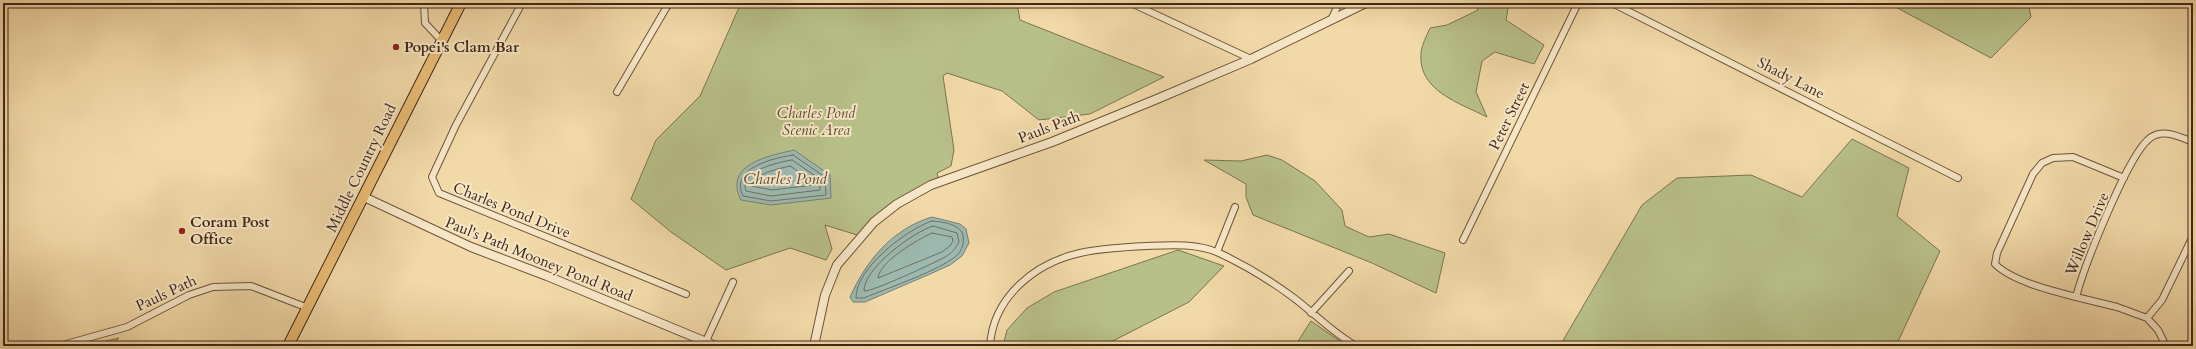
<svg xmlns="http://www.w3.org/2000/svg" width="2196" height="349" font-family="Cardo,serif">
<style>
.green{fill:#b8c089;stroke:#7c7450}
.water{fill:#9cb9af;stroke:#777f73}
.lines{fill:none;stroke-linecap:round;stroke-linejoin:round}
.shore{stroke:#6e7064;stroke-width:1}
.minor-casing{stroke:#6c543c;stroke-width:8}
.tertiary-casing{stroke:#6c543c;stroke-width:10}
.primary-casing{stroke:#402718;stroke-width:12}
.minor{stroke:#f7e6c6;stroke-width:6}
.tertiary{stroke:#f7e6c6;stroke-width:8}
.primary{stroke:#e9bc74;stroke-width:10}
.poi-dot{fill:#8f2418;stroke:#f7e6c6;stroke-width:1.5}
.labels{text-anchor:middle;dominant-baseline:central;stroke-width:4;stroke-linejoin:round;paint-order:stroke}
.poi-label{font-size:15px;font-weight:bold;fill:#402718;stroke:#f7e6c6;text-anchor:start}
.street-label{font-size:15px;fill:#402718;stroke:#f7e6c6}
.park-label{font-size:15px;font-style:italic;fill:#5e4d34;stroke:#f7e6c6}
.water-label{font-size:16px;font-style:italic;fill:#574c3e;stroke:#f7e6c6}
</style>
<rect width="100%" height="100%" fill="#f2d9a8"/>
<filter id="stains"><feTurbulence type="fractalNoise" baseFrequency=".005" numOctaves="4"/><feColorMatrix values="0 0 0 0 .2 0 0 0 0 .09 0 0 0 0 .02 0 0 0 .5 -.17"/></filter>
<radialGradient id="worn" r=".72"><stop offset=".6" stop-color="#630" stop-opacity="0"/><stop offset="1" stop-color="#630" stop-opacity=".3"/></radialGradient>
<path class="green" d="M741,3h276l3,17 144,57 -74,37 -51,6 -37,-29 -55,-18 -4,3 11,74 -3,16 -14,7 2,9 -68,39 -14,14 -32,-10 7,24 -6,11 -36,-12 -64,22 -55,-38 -40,-33 25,-59 44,-44z
M1476,3h33l-3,17 38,25 -10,19 -39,-12 -13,9 -6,31 11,25c-27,-14 -69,-26 -66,-63 0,-8 6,-19 9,-26l17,-3 31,-15z
M1888,3h140l3,14 -40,41z
M1852,139l57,29 -12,48 43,35 -44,95h-332l-3,-2 81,-139 35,-27 74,-3 51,22z
M1267,155l15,5 33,21 27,29 3,16 24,11 20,-3 56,19 -9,40 -64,-30 -119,-48 -7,-18v-13l-42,-24 37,1z
M1178,250l46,16 -35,36 -86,44h-100l4,-16 20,-22 27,-16z
M1311,321l36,25h-52z
M119,338l-8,8h-27z"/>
<path class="water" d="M794,150l36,25 1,23 -60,7 -30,-5c-18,-36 28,-44 53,-50z
M932,217l28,7 6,5 3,14 -7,13 -12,9 -20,9 -65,28h-12l-3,-5c16,-36 42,-68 82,-80z"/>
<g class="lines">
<path class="shore" d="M793,155l32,22 1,18 -55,6 -28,-5c-14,-28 31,-38 50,-41z
M792,160l28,19v11l-49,6 -25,-5c-8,-20 33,-29 46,-31z
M790,166l24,16v3l-42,5 -20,-4c2,-13 27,-17 38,-20z
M932,221c11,1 29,3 31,15 1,6 0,11 -4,17 -12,15 -74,36 -95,45h-8c-1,-29 51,-69 76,-77z
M933,226l24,7 2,9c-4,7 -7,11 -14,15 -11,6 -73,35 -81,34 -1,-22 49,-59 69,-65z
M932,233l20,4 1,4 -3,5 -8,6 -64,26c2,-17 39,-38 54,-45z"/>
<defs>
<path id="minor" d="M424,3l1,20 16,17
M522,3l-66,122 -24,52 7,16 247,101
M1131,3l120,56
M1612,3l346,175
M1331,20l8,-17
M617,92l52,-89
M2193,142c-13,-5 -30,-14 -43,-4 -22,16 -66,129 -74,159l41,10 30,11 15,-18 31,-64
M1463,240l115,-237
M1217,252l18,-45
M2076,297c-24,-6 -64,-16 -81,-33l2,-11 36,-79 9,-11 11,-5 20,-1 51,21
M1311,313l38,-42
M2147,318l11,12 8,16
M706,341l27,-59
M59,346l68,-19 62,-32 24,-8 38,-1 57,22
M990,346c3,-49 45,-83 90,-93 22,-5 44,-6 67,-7 23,-1 50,-3 72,7 26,12 52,28 75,45 21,16 39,35 62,48"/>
<path id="tertiary" d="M364,197l107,50 76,29 169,70
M814,346l11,-51 12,-30 37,-43 23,-18 34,-19 121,-43 105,-43 94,-40 115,-56"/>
<path id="primary" d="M288,346l173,-343"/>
</defs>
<use href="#minor" class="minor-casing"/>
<use href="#tertiary" class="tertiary-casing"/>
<use href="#primary" class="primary-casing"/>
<use href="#minor" class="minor"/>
<use href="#tertiary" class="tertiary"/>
<use href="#primary" class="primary"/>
</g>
<g class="poi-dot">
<circle cx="396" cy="47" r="4"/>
<circle cx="182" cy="231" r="4"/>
</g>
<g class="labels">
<g class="poi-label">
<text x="404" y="47">Popei's Clam Bar</text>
<text x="190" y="222">Coram Post<tspan x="190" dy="17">Office</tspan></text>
</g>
<g class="street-label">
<text transform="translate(1791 78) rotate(27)">Shady Lane</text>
<text transform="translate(1509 116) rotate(-64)">Peter Street</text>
<text transform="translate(1049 127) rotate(-21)">Pauls Path</text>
<text transform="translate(361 168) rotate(-64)">Middle Country Road</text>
<text transform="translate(512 210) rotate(22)">Charles Pond Drive</text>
<text transform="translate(2087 234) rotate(-67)">Willow Drive</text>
<text transform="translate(539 259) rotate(22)">Paul's Path Mooney Pond Road</text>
<text transform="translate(166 293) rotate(-25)">Pauls Path</text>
</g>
<g class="park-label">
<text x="816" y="113">Charles Pond<tspan x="816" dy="17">Scenic Area</tspan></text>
</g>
<g class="water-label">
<text x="785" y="179">Charles Pond</text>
</g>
</g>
<rect width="2196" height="349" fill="none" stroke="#f2d9a8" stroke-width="16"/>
<rect x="4" y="4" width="2188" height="341" fill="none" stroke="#402718" stroke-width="2"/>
<rect x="8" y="8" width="2180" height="333" fill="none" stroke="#402718"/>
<rect width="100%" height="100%" filter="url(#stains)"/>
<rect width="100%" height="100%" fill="url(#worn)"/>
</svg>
